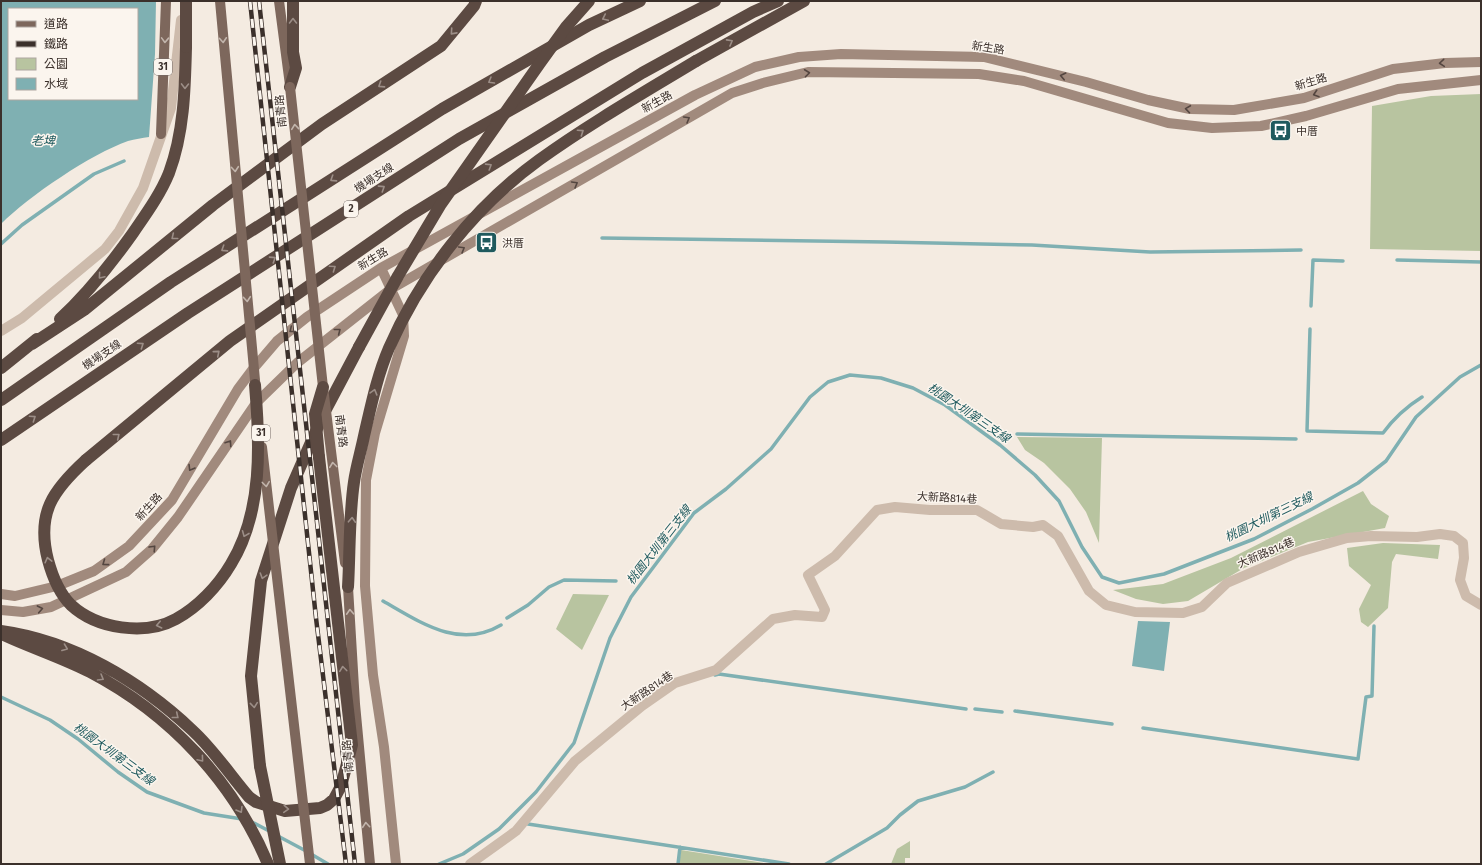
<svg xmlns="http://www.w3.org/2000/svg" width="1482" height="865" font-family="'Fira Sans','Noto Sans TC',sans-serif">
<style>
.green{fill:#b8c4a0}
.water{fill:#7fb0b2;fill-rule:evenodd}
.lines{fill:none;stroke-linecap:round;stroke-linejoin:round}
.stream{stroke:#7fb0b2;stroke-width:3.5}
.street{stroke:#cdbbac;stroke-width:10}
.secondary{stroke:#a18a7d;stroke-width:10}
.primary{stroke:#7d675c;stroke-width:10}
.highway{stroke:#5c4a42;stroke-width:12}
.rail-casing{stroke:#3b302b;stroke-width:4.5}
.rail{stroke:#fbf5ee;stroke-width:3;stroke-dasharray:9;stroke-linecap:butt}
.primary-bridge{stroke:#7d675c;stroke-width:10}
.highway-bridge{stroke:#5c4a42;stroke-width:12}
.oneway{stroke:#9c8e87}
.oneway2{stroke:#c2b5ac}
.oneway3{stroke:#544640}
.labels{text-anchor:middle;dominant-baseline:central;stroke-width:3;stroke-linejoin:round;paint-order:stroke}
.shield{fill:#fbf5ee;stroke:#756b66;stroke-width:1}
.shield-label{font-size:10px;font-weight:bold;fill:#3b302b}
.street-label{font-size:11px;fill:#3b302b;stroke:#fbf5ee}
.poi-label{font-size:11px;fill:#3b302b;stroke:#fbf5ee;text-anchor:start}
.water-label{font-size:12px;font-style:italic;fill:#1f5a5e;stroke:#fbf5ee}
</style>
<rect width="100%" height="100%" fill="#f4ebe1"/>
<path class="green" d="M1481,94v157l-111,-2 2,-143 59,-10z
M1017,437l85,1 -3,105 -13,-31 -16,-23 -26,-26 -19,-13z
M1363,491l8,13 18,12 -4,12 -77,14 -64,26 -56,33 -25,3 -27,-5 -23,-9 50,-6 68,-26z
M1383,543l57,2 -2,14 -42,-5 -4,8 -4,46 -20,19 -7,-5 -2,-13 12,-24 -22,-19 -2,-18z
M573,594l36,1 -27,55 -26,-21z
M910,841v17h-5v6h-14l6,-15z
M681,850l89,14h-91z"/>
<path class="water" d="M1,1h155l-1,53 -6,83c-7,1 -14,2 -21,4 -37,13 -99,55 -127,83zM9,9h128v90h-128z
M1138,621l32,1 -6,49 -32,-5z"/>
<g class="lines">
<path class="stream" d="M602,238l283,4 147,3 118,7 151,-2
M1,244l21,-19 72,-51 30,-13
M1397,260l84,2
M1311,306l2,-46 30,1
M1310,329l-3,102 76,2c11,-15 23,-26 39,-36
M1017,434l279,5
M383,601c37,21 76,49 118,24
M507,618l21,-13 21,-18 15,-7 52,1
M715,675l4,-1 247,35
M1,697l49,23 28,19 40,33 29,20 57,21 38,6
M975,709l27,3
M1015,711l97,13
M1143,728l215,31 8,-62 6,-1 2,-70
M250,821l21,11
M528,824l261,40
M276,835l30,16
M311,854l17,10
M439,864l24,-10 36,-25 37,-37 38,-49 36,-105 21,-41 63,-84 32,-24 45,-40 39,-52 18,-15 22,-7 31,3 32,10 32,17 55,40 35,30 24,26 23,46 20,30 17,6 45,-9 90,-35 58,-30 46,-26 28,-22 30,-44 44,-40 21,-12
M678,864l2,-17
M826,864l61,-36 13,-13 18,-14 47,-14 28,-15"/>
<path class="street" d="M1,331l21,-13 65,-54 18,-15 14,-18 24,-43 28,-80 10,-88
M470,864l46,-33 59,-70 67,-55 33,-23 41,-13 57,-51 22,-4 27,2 3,-7 -17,-35 27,-19 42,-46 18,-3 35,3h47l24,14 32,3 10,-2 15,11 31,55 17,14 29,7 48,1 19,-6 25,-24 72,-31 48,-14 24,-2 46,1 23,-3 14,2 9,7 1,15 -4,22 6,16 15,9"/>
<path class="secondary" d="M381,268l22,47 1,21 -29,97 -9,47 -1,106 8,89 11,72 12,117
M1,594l14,2 42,-10 37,-15 35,-25 43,-46 66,-111 15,-20 24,-28 30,-24 74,-49 314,-173 60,-28 44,-10 42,-3 143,3 102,25 62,18 42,9 44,1 70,-12 89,-29 52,-6 36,-1
M1,610l22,2 28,-5 75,-35 26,-23 26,-32 78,-114 41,-40 94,-74 341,-196 31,-10 45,-11 171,2 45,7 144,42 44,5 49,-2 45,-10 92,-27 83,-9"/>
<path class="primary" d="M279,1l11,84
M161,134l5,-133
M348,587l7,117 15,160"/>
<path class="highway" d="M696,61l108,-60
M290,87l6,-19 -3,-16v-51
M60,319c28,-26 51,-55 73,-86 13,-19 27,-38 36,-60 15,-40 16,-84 17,-126
M32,344l52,-34 129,-105 109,-81 119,-78 33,-40 2,-5
M1,368l36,-29
M1,400l170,-118 271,-173 147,-84 51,-24
M1,440l187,-127 271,-174 146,-82 110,-56
M86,460l144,-119 179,-125 233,-143 111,-61 25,-11
M1,631c72,10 139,50 191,99 22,20 38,45 57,67l7,5 29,9 35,-3 7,-3 7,-6 7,-13 11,-41 -33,-288
M4,635c28,13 59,23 86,37 80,42 143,109 178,192
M260,766l-9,-90 10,-95 30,-93 32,-73 36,-68"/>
<defs>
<path id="rail" d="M250,1l66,617 30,246
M259,1l96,863"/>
</defs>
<use href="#rail" class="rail-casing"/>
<use href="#rail" class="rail"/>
<path class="primary-bridge" d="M220,1l36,390
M290,87l33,300 22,176
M262,447l48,417"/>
<path class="highway-bridge" d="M186,47v-46
M359,347l39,-71 43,-72 99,-141 26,-36 23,-26
M319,457l-4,-43 8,-27
M86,460c-33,30 -50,53 -38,100 4,15 11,33 23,45 26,24 74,31 105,14 22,-12 42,-33 55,-55 32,-52 29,-121 24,-179
M348,587c2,-34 1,-72 6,-105 2,-15 7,-31 10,-46 7,-30 13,-60 25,-88 32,-73 85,-141 150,-188 50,-36 104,-67 157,-99
M260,766l20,98"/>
</g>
<defs><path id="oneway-chevron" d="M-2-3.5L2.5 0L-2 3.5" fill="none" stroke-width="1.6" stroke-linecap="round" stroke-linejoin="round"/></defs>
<g class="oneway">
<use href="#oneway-chevron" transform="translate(605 18) rotate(155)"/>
<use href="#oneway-chevron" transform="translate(293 21) rotate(-90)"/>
<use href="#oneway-chevron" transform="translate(453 32) rotate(132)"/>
<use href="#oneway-chevron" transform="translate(730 42) rotate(-29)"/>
<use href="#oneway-chevron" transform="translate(491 81) rotate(150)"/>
<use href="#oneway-chevron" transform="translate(381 85) rotate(147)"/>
<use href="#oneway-chevron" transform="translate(185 86) rotate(91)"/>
<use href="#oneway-chevron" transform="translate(581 132) rotate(-34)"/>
<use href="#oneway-chevron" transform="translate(489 166) rotate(-32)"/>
<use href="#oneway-chevron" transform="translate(333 179) rotate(147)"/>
<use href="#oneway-chevron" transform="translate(382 188) rotate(-33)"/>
<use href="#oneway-chevron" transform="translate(174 237) rotate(141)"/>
<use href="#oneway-chevron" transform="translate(224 249) rotate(147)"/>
<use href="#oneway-chevron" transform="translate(273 259) rotate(-33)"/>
<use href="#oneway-chevron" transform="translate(333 268) rotate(-35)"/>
<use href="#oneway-chevron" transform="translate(101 276) rotate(130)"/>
<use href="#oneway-chevron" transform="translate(141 345) rotate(-34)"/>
<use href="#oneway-chevron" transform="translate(217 353) rotate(-40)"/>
<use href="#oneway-chevron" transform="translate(374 392) rotate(-74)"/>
<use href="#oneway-chevron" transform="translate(33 418) rotate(-34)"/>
<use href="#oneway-chevron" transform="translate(117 436) rotate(-39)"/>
<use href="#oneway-chevron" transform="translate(352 520) rotate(-87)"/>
<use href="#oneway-chevron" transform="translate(245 534) rotate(112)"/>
<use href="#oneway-chevron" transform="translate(48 560) rotate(-104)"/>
<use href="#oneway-chevron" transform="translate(263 576) rotate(107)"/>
<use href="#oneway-chevron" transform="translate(159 625) rotate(167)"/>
<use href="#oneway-chevron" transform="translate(65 648) rotate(21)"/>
<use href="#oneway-chevron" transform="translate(343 669) rotate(-97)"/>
<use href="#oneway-chevron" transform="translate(101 678) rotate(30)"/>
<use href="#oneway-chevron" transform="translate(254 705) rotate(84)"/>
<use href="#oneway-chevron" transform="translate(176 716) rotate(39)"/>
<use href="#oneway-chevron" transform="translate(201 759) rotate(50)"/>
<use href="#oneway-chevron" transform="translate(286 809) rotate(4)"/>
<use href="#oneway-chevron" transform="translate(240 810) rotate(59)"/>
</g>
<g class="oneway2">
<use href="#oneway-chevron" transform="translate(165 40) rotate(92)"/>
<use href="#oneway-chevron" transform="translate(223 40) rotate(86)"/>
<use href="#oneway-chevron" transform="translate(295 127) rotate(-96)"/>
<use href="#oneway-chevron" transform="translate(235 169) rotate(85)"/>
<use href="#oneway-chevron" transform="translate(247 299) rotate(85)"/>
<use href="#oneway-chevron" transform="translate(333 465) rotate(-97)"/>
<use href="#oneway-chevron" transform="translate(266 484) rotate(83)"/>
<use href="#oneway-chevron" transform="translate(350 612) rotate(-93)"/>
<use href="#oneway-chevron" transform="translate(366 825) rotate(-95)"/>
</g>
<g class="oneway3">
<use href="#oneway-chevron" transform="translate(1442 63) rotate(175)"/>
<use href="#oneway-chevron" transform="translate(807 73) rotate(-7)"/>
<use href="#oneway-chevron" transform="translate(1063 76) rotate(-167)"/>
<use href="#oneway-chevron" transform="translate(1316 94) rotate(162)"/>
<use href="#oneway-chevron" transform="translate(1188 109) rotate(-172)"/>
<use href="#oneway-chevron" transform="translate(687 119) rotate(-30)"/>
<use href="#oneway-chevron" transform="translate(575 184) rotate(-30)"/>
<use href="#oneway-chevron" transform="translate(462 249) rotate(-30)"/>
<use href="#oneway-chevron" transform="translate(292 330) rotate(141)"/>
<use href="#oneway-chevron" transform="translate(338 331) rotate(-38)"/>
<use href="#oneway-chevron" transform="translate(229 443) rotate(-56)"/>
<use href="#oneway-chevron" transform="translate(191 468) rotate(121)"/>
<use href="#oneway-chevron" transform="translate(153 548) rotate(-47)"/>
<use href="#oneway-chevron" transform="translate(105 563) rotate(144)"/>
<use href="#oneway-chevron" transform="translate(40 609) rotate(-11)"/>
</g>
<defs>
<symbol id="bus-square" viewBox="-11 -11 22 22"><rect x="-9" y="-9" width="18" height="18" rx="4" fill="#1f5a5e" stroke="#fbf5ee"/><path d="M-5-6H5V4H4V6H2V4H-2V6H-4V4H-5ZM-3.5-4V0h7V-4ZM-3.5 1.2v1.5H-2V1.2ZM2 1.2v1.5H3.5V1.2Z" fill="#fff"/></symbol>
</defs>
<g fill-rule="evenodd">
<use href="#bus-square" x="1268" y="118" width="25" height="25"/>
<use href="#bus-square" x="474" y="230" width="25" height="25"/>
</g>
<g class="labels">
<g class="shield">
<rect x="154" y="59" width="18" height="16" rx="3"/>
<rect x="344" y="201" width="14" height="16" rx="3"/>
<rect x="252" y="425" width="18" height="16" rx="3"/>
</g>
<g class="shield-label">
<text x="163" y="67">31</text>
<text x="351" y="209">2</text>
<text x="261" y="433">31</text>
</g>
<g class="street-label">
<text transform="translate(988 48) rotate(9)">新生路</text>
<text transform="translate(1311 82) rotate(-17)">新生路</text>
<text transform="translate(657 102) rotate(-29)">新生路</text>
<text transform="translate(281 111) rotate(-96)">南青路</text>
<text transform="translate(374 178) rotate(-33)">機場支線</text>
<text transform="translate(373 259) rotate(-31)">新生路</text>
<text transform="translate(102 355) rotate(-34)">機場支線</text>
<text transform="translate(341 431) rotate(83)">南青路</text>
<text transform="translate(947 498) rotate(3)">大新路814巷</text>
<text transform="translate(149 507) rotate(-48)">新生路</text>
<text transform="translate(1266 553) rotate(-23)">大新路814巷</text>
<text transform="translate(647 691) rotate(-34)">大新路814巷</text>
<text transform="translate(348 756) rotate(-95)">南青路</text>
</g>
<g class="poi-label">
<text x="1296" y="131">中厝</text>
<text x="502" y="243">洪厝</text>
</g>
<g class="water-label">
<text x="43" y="141">老埤</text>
<text transform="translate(969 413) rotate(34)">桃園大圳第三支線</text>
<text transform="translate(1269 517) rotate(-26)">桃園大圳第三支線</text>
<text transform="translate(659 545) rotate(-52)">桃園大圳第三支線</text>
<text transform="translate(114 754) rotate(36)">桃園大圳第三支線</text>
</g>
</g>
<rect width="1482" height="865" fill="none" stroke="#3b302b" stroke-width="4"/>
<rect x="8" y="8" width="130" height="92" fill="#fbf5ee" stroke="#aea6a0"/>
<rect x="16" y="21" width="20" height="6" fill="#7d675c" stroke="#aea6a0"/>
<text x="44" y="28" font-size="12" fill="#3b302b">道路</text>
<rect x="16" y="41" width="20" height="6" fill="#3b302b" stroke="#aea6a0"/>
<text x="44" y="48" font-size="12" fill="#3b302b">鐵路</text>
<rect x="16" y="58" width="20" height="12" fill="#b8c4a0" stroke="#aea6a0"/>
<text x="44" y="68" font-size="12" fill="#3b302b">公園</text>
<rect x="16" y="78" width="20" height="12" fill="#7fb0b2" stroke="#aea6a0"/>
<text x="44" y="88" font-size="12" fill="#3b302b">水域</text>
</svg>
